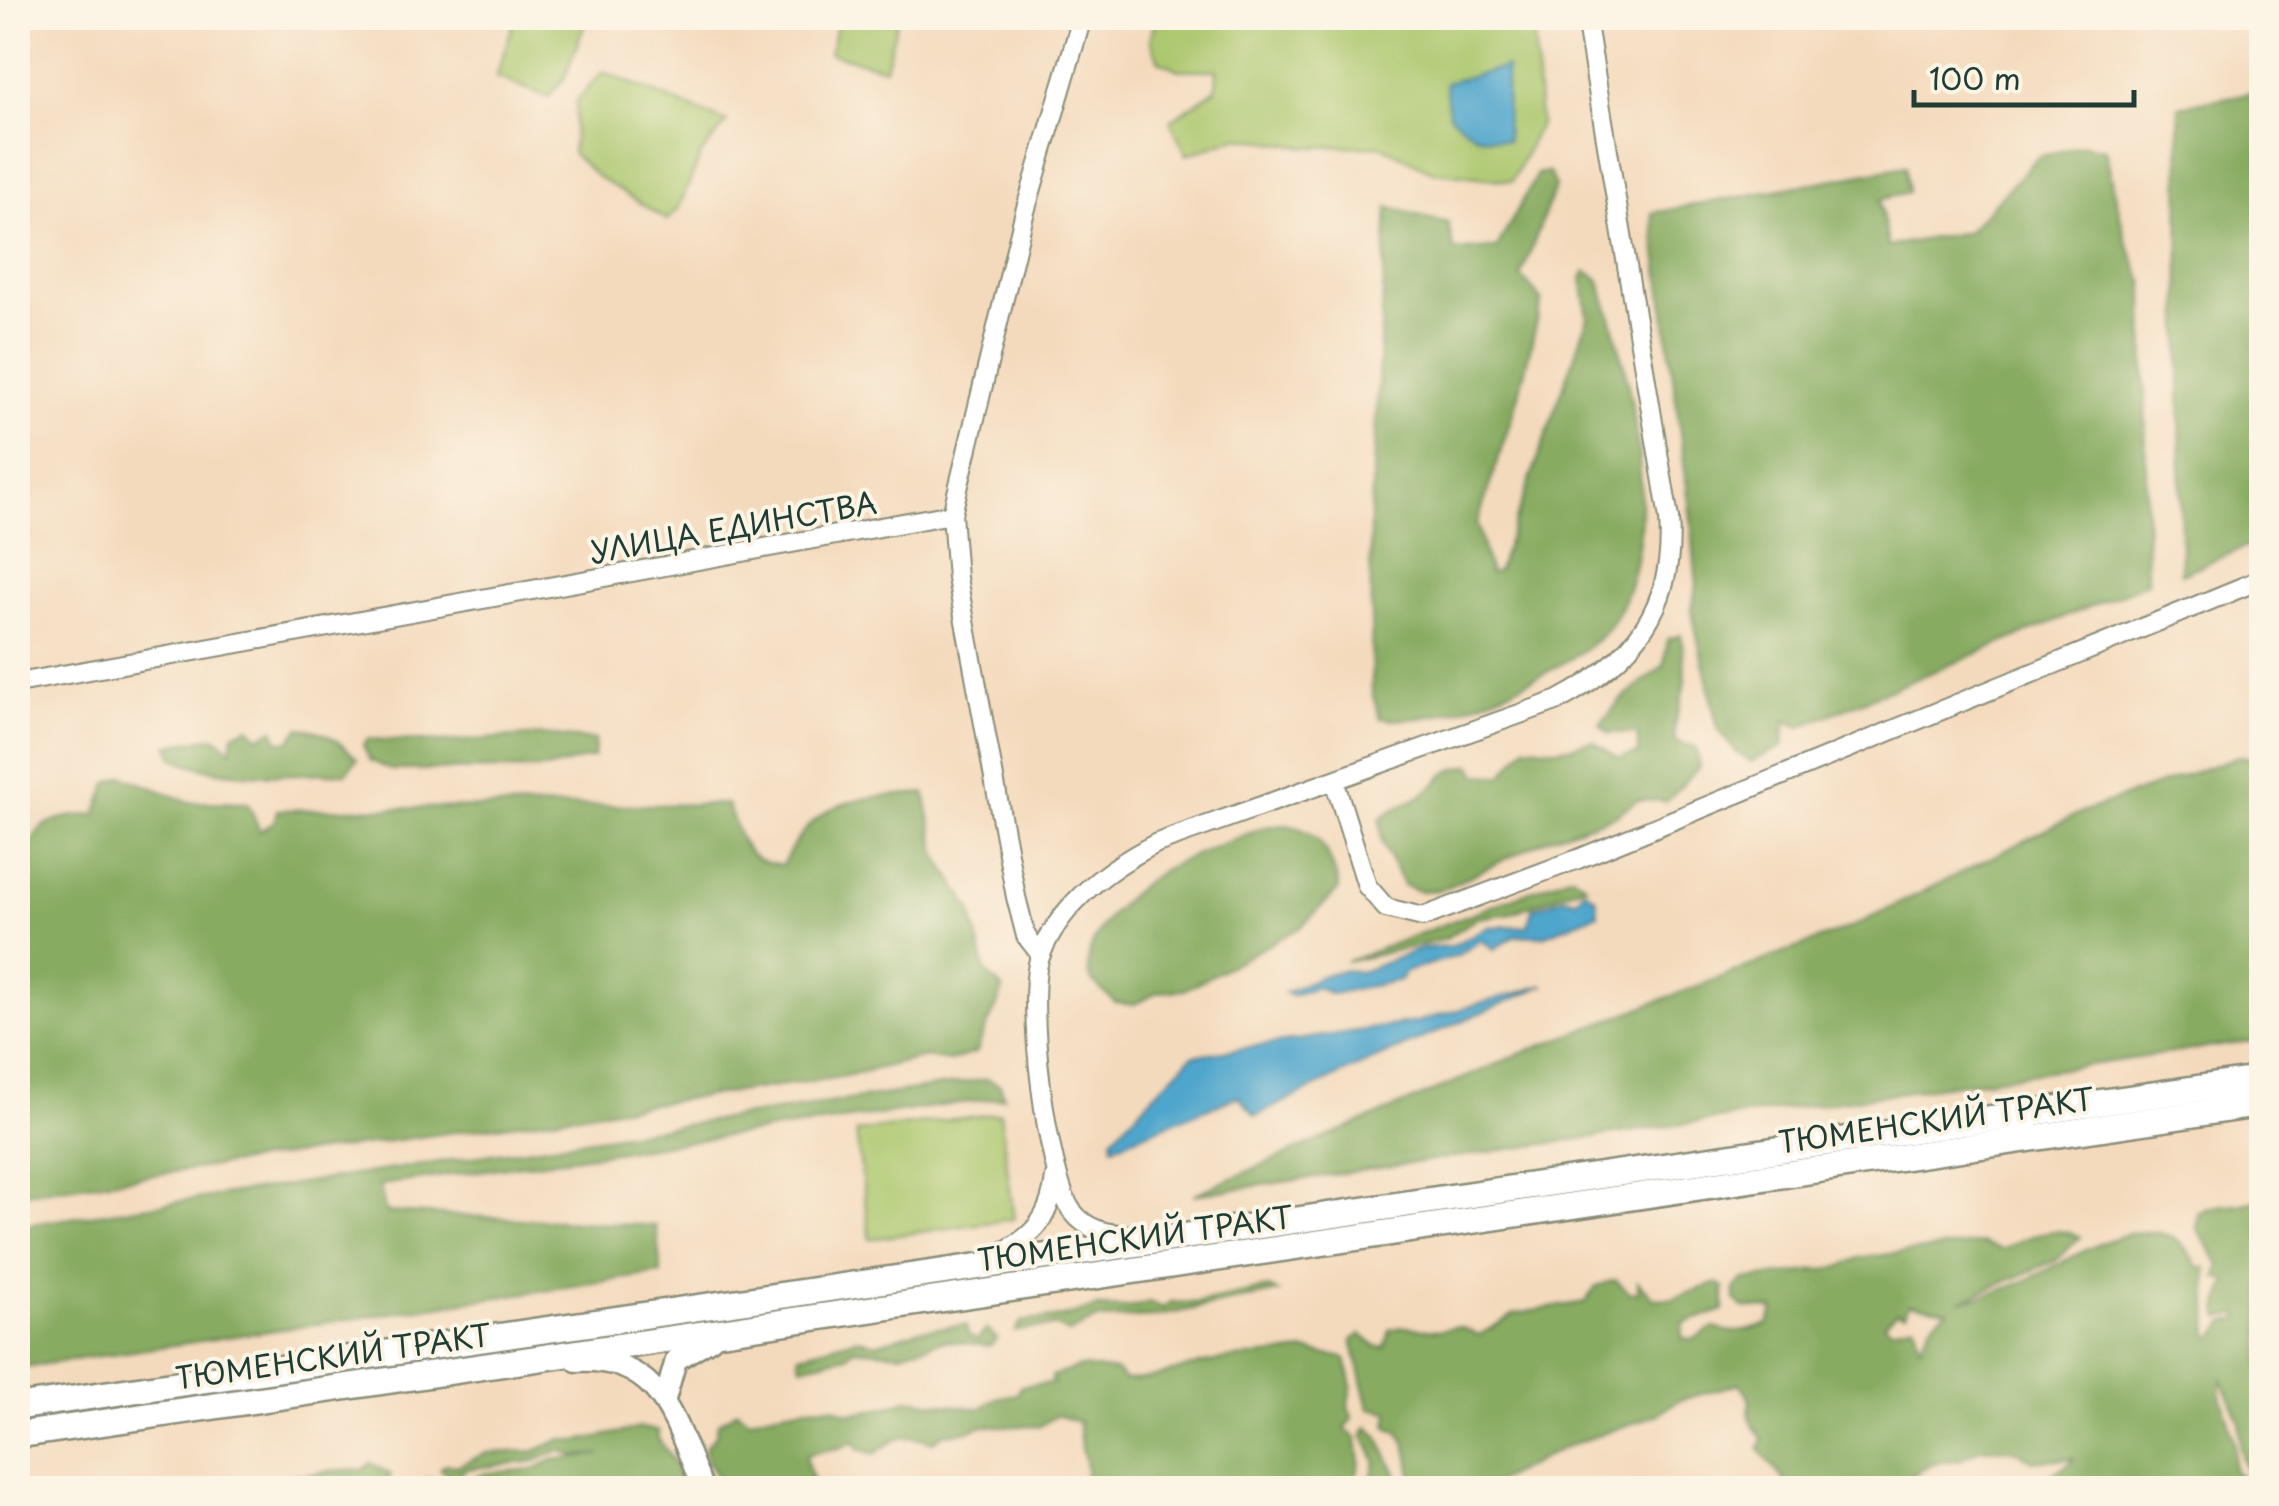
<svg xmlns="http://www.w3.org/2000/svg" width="2279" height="1506" font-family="'Playpen Sans',sans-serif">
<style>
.green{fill:#aac66c;stroke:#648250;stroke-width:2.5;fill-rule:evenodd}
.forest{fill:#87ab60;stroke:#53744a;stroke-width:2.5;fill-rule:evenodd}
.water{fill:#4fa6cc;stroke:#377280;stroke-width:2.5}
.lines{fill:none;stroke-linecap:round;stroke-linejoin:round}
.minor-casing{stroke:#8a8c78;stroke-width:22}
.tertiary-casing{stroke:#8a8c78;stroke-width:25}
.primary-casing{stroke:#8a8c78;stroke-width:30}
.minor{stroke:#fff;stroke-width:18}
.tertiary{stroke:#fff;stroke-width:20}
.primary{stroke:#fff;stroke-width:25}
.labels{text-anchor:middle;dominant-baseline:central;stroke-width:8;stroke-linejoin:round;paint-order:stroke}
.street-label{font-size:30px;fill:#1f3d34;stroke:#fcf5e5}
</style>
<rect width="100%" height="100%" fill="#fcf5e5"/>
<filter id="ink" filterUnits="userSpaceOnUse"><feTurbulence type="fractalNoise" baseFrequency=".01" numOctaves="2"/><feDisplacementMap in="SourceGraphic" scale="20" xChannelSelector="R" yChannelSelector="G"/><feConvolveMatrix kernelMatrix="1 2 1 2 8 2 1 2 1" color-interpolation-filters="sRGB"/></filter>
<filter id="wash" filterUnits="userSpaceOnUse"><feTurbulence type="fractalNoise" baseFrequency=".0048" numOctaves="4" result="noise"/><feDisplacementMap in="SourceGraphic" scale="40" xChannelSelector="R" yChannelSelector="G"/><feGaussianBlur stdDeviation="2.25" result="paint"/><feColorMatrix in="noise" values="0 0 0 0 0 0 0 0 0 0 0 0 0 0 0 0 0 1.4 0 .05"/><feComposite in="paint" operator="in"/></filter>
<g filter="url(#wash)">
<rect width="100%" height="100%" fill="#f4dabd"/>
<path class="green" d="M515,18h72l-22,59 -17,20 -52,-20z
M839,18l58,4 -12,46 -56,-15z
M1156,18h377l7,105 -28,58 -78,-9 -53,-26 -75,1 -68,-10 -51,18 -17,-34 46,-32 1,-19h-38l-20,-9 -9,-22zM1505,67l2,73 -32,-5z
M603,72l124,50 -25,31 -24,56 -11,11 -72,-45 -23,-22 5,-53z
M1000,1113l14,106 -144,20 -14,-107z"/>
<path class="forest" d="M2261,91v450l-80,33 -2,-468z
M2083,145l22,4 20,88 19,47 3,299 -347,144 -14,-6 -3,25 -32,16 -14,-9 -19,-24 -27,-121 6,-22 -6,-68 -39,-305 254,-47 2,26 -28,8 8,46 79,-14 71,-75z
M1549,172l6,15 -34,89 21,24 -24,98 -41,126 13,50 8,-4 90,-252 -6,-40 4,-7 13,8c31,92 72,264 9,349 -17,23 -69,49 -96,61 -38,17 -90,35 -132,29l-8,-25 -2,-167 18,-319 60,16 6,28 43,-3 40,-74z
M1681,635l5,45 -12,48 1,14 21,5 3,20 -32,34 -30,-1 -21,15 -67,23 -108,52 -22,1 -16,-6 -21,-43 -2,-23c16,-15 28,-14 43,-25 22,-15 18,-25 49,-29l5,9 25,2 24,-30 33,3 34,-8 26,17 20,-4 -2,-21h-28l-9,-9 20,-23 44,-36 4,-26z
M249,727l10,10 15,-8 3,11 12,2 10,-14c26,2 40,12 58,31l-11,14c-58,0 -120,9 -173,-15l-4,-13 46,-8 16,13 2,-16z
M543,735l52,5 -1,17 -49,12 -154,1 -21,-10 -7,-15 5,-6 74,3z
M2239,756l22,3v281l-1068,155 327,-141 334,-128 228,-114z
M123,776l66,26 59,1 12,28 14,-9 3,-12 450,-6c13,32 15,60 55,61 36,-70 73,-66 143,-72l13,64 33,53 15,63 17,16c-6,23 -20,38 -26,63l-27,9 -25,-4 -84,20 -823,117v-316c20,-54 18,-59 78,-64l12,-31z
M1285,825c36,4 46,30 54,64l-38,38 -117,63 -26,2 -25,13 -18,-3 -24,-22c-17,-42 48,-98 80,-114 30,-15 63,-26 94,-39z
M1572,875l14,10 -75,28 -34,5 -32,21 -99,23z
M987,1079l13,6 4,12 -624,88 5,27 271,14 5,47 -643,95v-142z
M2261,1199v289h-9l-12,-40v-26l-18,-42 -2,11 14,51v29l9,7 -2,10h-199c3,-18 23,-17 32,-30l-41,3 -17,-11 -34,-3 -21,12 -31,5 -36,24h-104l-31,-39 4,-10c-11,-12 -16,-22 -13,-39l-10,-17 -63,18 -18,13 -94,33 -80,41h-71c-6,-23 -1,-54 -27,-61l2,-15 -20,-4 -17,-68 9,-6 14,12 10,2 5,-18c18,-6 24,-1 41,0 26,0 19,-9 48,5l36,-21 70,-12 11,-16 20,-6 12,12 10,1v-11l16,17 20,-1 43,-15 7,4v23l-40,13 -2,15 11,1 21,-11c20,7 35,4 54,-4l6,-15 -31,-2 -8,-7v-12l9,-8 96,-13 19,-9 123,-15 20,7c24,-13 52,-27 78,-13l-23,23 -97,41c26,-5 51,-13 75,-25 46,-21 130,-83 163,-8h9l2,66 4,5 13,-17 14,-3 -2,-5 -18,4 -1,-13 9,-25 -11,-2 3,-13 -23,-37 1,-15c20,-13 41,-4 63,-14zM1909,1304l39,6 -15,12 -13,24 -5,-22 -24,5 -7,-5 13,-12 8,2z
M1268,1288l10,4 -125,25 -56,2 -28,14 -12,-7 -42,5 6,-9 43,-5 34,-10 30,1 21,-6 14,6 8,-6 25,1z
M966,1325l2,10 9,5 10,-11 10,10 -7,7 -45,-6 -43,13 -48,-4 -7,7 -46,10 -2,-11 59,-17 17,6 45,-14z
M1305,1351l41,7 6,29 -4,20 5,11 -8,11 12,9 3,25 -8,25h-260l-7,-7c5,-20 -8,-37 -6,-59l-22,-7 -17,11h-61l-14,6 -22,2 -10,8c-24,-10 -39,-5 -58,12l-16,-5 -5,-8c-15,11 -32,7 -49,15l10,32h-91l-18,-29 -1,-12 11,-12 2,-12 19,-12 12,9c18,-8 66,-16 85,-13 5,1 9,5 15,6 9,1 52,-9 59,-14l71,10 17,-11 21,-4 4,-8 32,-3 -1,-7 28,-9 36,4 8,9c30,1 56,-12 85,-18 31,-6 64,-7 96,-11z
M1368,1427l10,9 25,52h-35l8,-27 -13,-26z
M641,1428l18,3 -2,6 20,29 6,22h-287l8,-5 14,4 9,-8 14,1 7,-6 -8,-5 5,-5 12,2 30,-13 48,-2 27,-12 17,2zM560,1450l15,6 26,-2 -49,6 -18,9 -47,4 -29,10 -5,-3 13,-11 69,-8z
M371,1463l20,12 -5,8 7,5h-26l10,-2c-38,-13 -83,3 -123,2l25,-3 9,-10c26,1 47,-8 75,-5z"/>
<path class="water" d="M1506,67l1,74 -32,-6 -26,-20 -4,-32z
M1585,890l11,8 2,16 -55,22 -28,-1 -21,15 -12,-10 -26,16 -51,16 -4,8 -70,14 -15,-7 -25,9 -6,-3c23,-11 50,-28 76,-21l61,-24 29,-2 37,-19 40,-1 4,-17 33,-12 11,3z
M1545,985l-193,84 -96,47 -18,-20 -125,50 -1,-8 80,-82 224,-34z"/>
</g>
<g filter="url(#ink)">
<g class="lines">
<defs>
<path id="minor" d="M18,683l934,-169
M1334,780l33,106 19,22 37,9 155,-58 684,-280
M1041,955l-15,-19 -10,-39 -59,-319 -5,-64 72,-299 58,-197
M1133,1235c-24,-1 -45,-3 -61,-24 -25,-34 -47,-214 -32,-254 20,-54 68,-89 117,-114l402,-143c75,-40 117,-95 110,-181l-83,-501
M988,1258c41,-16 62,-36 67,-81"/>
<path id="tertiary" d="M577,1361c87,-4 97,62 126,127
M665,1399l11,-39 35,-21"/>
<path id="primary" d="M18,1407l2244,-328
M18,1435l2244,-331"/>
</defs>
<use href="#minor" class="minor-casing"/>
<use href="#tertiary" class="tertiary-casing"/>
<use href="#primary" class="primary-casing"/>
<use href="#minor" class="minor"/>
<use href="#tertiary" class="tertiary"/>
<use href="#primary" class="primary"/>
</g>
</g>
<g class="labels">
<g class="street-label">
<text transform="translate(733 526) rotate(-10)">УЛИЦА ЕДИНСТВА</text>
<text transform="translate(1936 1119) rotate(-8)">ТЮМЕНСКИЙ ТРАКТ</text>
<text transform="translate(1135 1237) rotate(-8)">ТЮМЕНСКИЙ ТРАКТ</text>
<text transform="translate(333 1355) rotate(-8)">ТЮМЕНСКИЙ ТРАКТ</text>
</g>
</g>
<rect width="2279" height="1506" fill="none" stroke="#fcf5e5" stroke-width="60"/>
<path d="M1914 90v15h220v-15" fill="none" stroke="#1f3d34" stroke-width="5"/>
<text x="1929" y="90" font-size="30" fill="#1f3d34" stroke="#fcf5e5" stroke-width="8" paint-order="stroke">100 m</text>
</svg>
